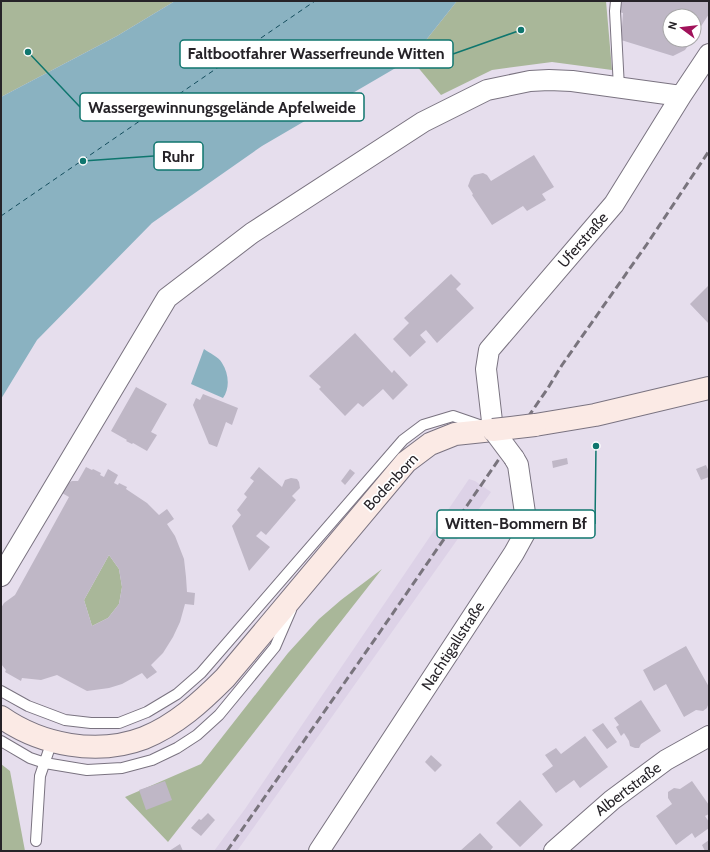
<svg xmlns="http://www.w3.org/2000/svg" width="710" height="852" font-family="Cabin,sans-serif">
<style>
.built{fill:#ddd2e7}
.green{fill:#a9b799}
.water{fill:#8ab2c1}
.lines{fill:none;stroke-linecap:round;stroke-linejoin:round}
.ferry{stroke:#144d5d;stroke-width:1;stroke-dasharray:5 4;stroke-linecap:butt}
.building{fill:#bfb7c6;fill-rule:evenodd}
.service-casing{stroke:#7a7380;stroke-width:12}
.minor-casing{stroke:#7a7380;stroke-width:22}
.secondary-casing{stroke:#7a7380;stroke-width:24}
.service{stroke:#fff;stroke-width:10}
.minor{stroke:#fff;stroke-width:20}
.secondary{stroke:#fbeae5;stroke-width:22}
.rail{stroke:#79747d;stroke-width:3;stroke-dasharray:8 4;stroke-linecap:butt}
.minor-bridge-casing{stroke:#7a7380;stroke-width:22;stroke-linecap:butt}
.secondary-bridge-casing{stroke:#7a7380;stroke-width:24;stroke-linecap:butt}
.minor-bridge{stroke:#fff;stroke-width:20}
.secondary-bridge{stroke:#fbeae5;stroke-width:22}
.labels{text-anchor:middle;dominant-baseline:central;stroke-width:3.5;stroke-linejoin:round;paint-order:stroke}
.street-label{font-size:15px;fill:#262328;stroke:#fff}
.leader{fill:none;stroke:#0f766e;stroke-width:1.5}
.callout-dot{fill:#0f766e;stroke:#fff;stroke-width:1.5}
.callout{fill:#fff;stroke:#0f766e;stroke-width:1.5}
.callout-label{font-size:16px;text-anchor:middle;font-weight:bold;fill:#262328}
</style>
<rect width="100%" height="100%" fill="#e6deed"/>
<path class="built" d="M469,479l6,2 16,11 -254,359h-23l31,-42z"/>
<path class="green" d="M1,1h174l-58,35 -116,61z
M457,1h149l6,69 -60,-8 -60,8 -51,25 -30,-36z
M109,555l10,14 3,18 -3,17 -11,14 -16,8 -8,-26z
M382,569l-214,273 -43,-45 76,-33 87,-111 31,-34 22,-19z
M1,764l9,7 15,80h-24z"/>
<path class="water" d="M175,1h282l-46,58 -149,87 -110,77 -115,117 -36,59v-302l116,-61z
M204,349c5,4 15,8 18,14 7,11 8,25 1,35l-32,-14z"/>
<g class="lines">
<path class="ferry" d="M1,216l314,-215"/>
</g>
<path class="building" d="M622,1h87v13l-15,23v-21h-24v24h22l-7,10 -12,6 -52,-16 2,-27 -4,-1z
M534,155l20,32 -12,7 4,6 -19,11 -4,-5 -31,19 -20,-30 1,-1 -5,-8 3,-8 3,-3 9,-2 4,2 4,6z
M451,274l10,10 -5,5 18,19 -37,35 -11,-13 -6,5 6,7 -16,15 -17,-18 16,-16 -5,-5z
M709,285v39l-19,-20z
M355,333l37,40 2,-3 14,15 -15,15 -10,-11 -20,18 -5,-4 -13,13 -26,-27 2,-2 -12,-11z
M136,387l31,17 -16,28 6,3 -10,16 -14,-8 -1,1 -6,-3 1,-1 -16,-9z
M203,394l35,14 -6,17 -6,-3 -9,25 -8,-3 -16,-39 3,-7 4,2z
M567,458l1,6 -15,4 -1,-7z
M706,465l3,7v5l-8,3 -5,-11z
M86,467l6,3 1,-1 8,4 -1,2 4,2 4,-8 10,6 -4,8 4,2 1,-2 8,4 -1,2 21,14 12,12 8,-6 7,10 -7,5 8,12 9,23 2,18 1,15 8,1 -1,12 -9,-1 -5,18 -7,15 -10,16 -12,12 6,7 -10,7 -5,-6 -20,11 -13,4 -22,3 -30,-16 -16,5 -19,-2 -1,3 -16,-9 1,-2 -5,-6v-56l3,-5 11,-8 54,-98 -7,-4 6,-10 4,-2h6zM109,555l10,14 3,18 -3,17 -11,14 -16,8 -8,-26z
M259,467l23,20 3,-7 6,-2 6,1 2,3 1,6 -8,8 4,4 -30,35 -5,-4 -5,5 14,11 -21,24 -17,-45 9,-11 -4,-5 10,-13 -3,-3 10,-13 -4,-3z
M350,469l5,4 -10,12 -4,-4z
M686,646l23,41v15l-2,6 -4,3 -7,-1 -12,7 -18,-33 -12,7 -11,-21z
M641,700l20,31 -20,13 -2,4h-4l-5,-2 -1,-5 -5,-8 -3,3 -5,-9 3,-2 -5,-7z
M603,723l14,19 -10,7 -15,-19z
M585,736l23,31 -28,21 -6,-8 -18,13 -14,-19 11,-8 -8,-11 11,-7 5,6z
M431,755l11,10 -7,7 -10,-10z
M165,781l7,19 -26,10 -7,-20z
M692,781l17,24v9l-4,2 4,6v6l-14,10 -3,-5 -16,12 -20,-29 16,-12 -4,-6v-6l6,-4 6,1z
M520,800l23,25 -23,22 -24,-24z
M208,813l7,7 -14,16 -10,-8 8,-9 2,1z
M480,833l13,14 -3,4h-30z
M709,840v11h-4l-3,-6z
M180,844l3,7h-14z"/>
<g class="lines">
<defs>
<path id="service" d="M616,1l-1,10 4,77
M1,691l27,15 37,14 26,3h28l28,-11 30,-18 24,-21 202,-233 20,-15 30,-9 29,10
M1,741l29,17 15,5 42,7 35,-2 30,-8 25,-12 20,-13 22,-20 56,-68 16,-37
M36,841l4,-65 12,-35"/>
<path id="minor" d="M493,430l-7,-61 3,-19 125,-146 67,-108 28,-42
M1,576l166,-278 85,-65 171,-111 64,-32 43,-9 19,-1 23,1 109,15
M319,851l195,-298 11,-20v-20l-7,-48 -4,-7
M554,851l58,-51 54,-40 43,-24"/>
<path id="secondary" d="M535,425l60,-10 114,-27
M1,717c40,28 96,39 143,21 32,-13 57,-36 81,-60l181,-216 24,-18 25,-10 38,-4"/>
</defs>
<use href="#service" class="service-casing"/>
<use href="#minor" class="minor-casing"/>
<use href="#secondary" class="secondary-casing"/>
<use href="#service" class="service"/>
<use href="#minor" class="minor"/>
<use href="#secondary" class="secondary"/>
<path class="rail" d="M227,851l155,-222 166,-241 14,-23 85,-121 62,-93"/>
<defs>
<path id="minor-bridge" d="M493,430l21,28"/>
<path id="secondary-bridge" d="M493,430l42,-5"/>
</defs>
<use href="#minor-bridge" class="minor-bridge-casing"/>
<use href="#secondary-bridge" class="secondary-bridge-casing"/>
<use href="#minor-bridge" class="minor-bridge"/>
<use href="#secondary-bridge" class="secondary-bridge"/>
</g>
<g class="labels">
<g class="street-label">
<text transform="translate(583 240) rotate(-49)">Uferstraße</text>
<text transform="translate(391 482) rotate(-47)">Bodenborn</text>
<text transform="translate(453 646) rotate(-57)">Nachtigallstraße</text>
<text transform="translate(628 789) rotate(-37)">Albertstraße</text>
</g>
</g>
<path class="leader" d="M521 30L453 54M28 52L80 107M83 161L154 156M596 446L595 524"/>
<g class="callout-dot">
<circle cx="521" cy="30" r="4"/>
<circle cx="28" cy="52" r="4"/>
<circle cx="83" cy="161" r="4"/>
<circle cx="596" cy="446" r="4"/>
</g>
<g class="callout">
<rect x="180" y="40" width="273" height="28" rx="4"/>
<rect x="80" y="93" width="284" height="28" rx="4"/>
<rect x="154" y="142" width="49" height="28" rx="4"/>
<rect x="437" y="510" width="158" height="28" rx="4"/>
</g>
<g class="callout-label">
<text x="316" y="59">Faltbootfahrer Wasserfreunde Witten</text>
<text x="222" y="113">Wassergewinnungsgelände Apfelweide</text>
<text x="178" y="162">Ruhr</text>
<text x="516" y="529">Witten-Bommern Bf</text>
</g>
<rect width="710" height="852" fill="none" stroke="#262328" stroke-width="4"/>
<g transform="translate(682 28) rotate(285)"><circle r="19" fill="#ffffff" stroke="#a8a7a9"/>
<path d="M0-3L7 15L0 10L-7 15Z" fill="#a1125a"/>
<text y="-6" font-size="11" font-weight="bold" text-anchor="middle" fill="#262328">N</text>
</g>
</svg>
